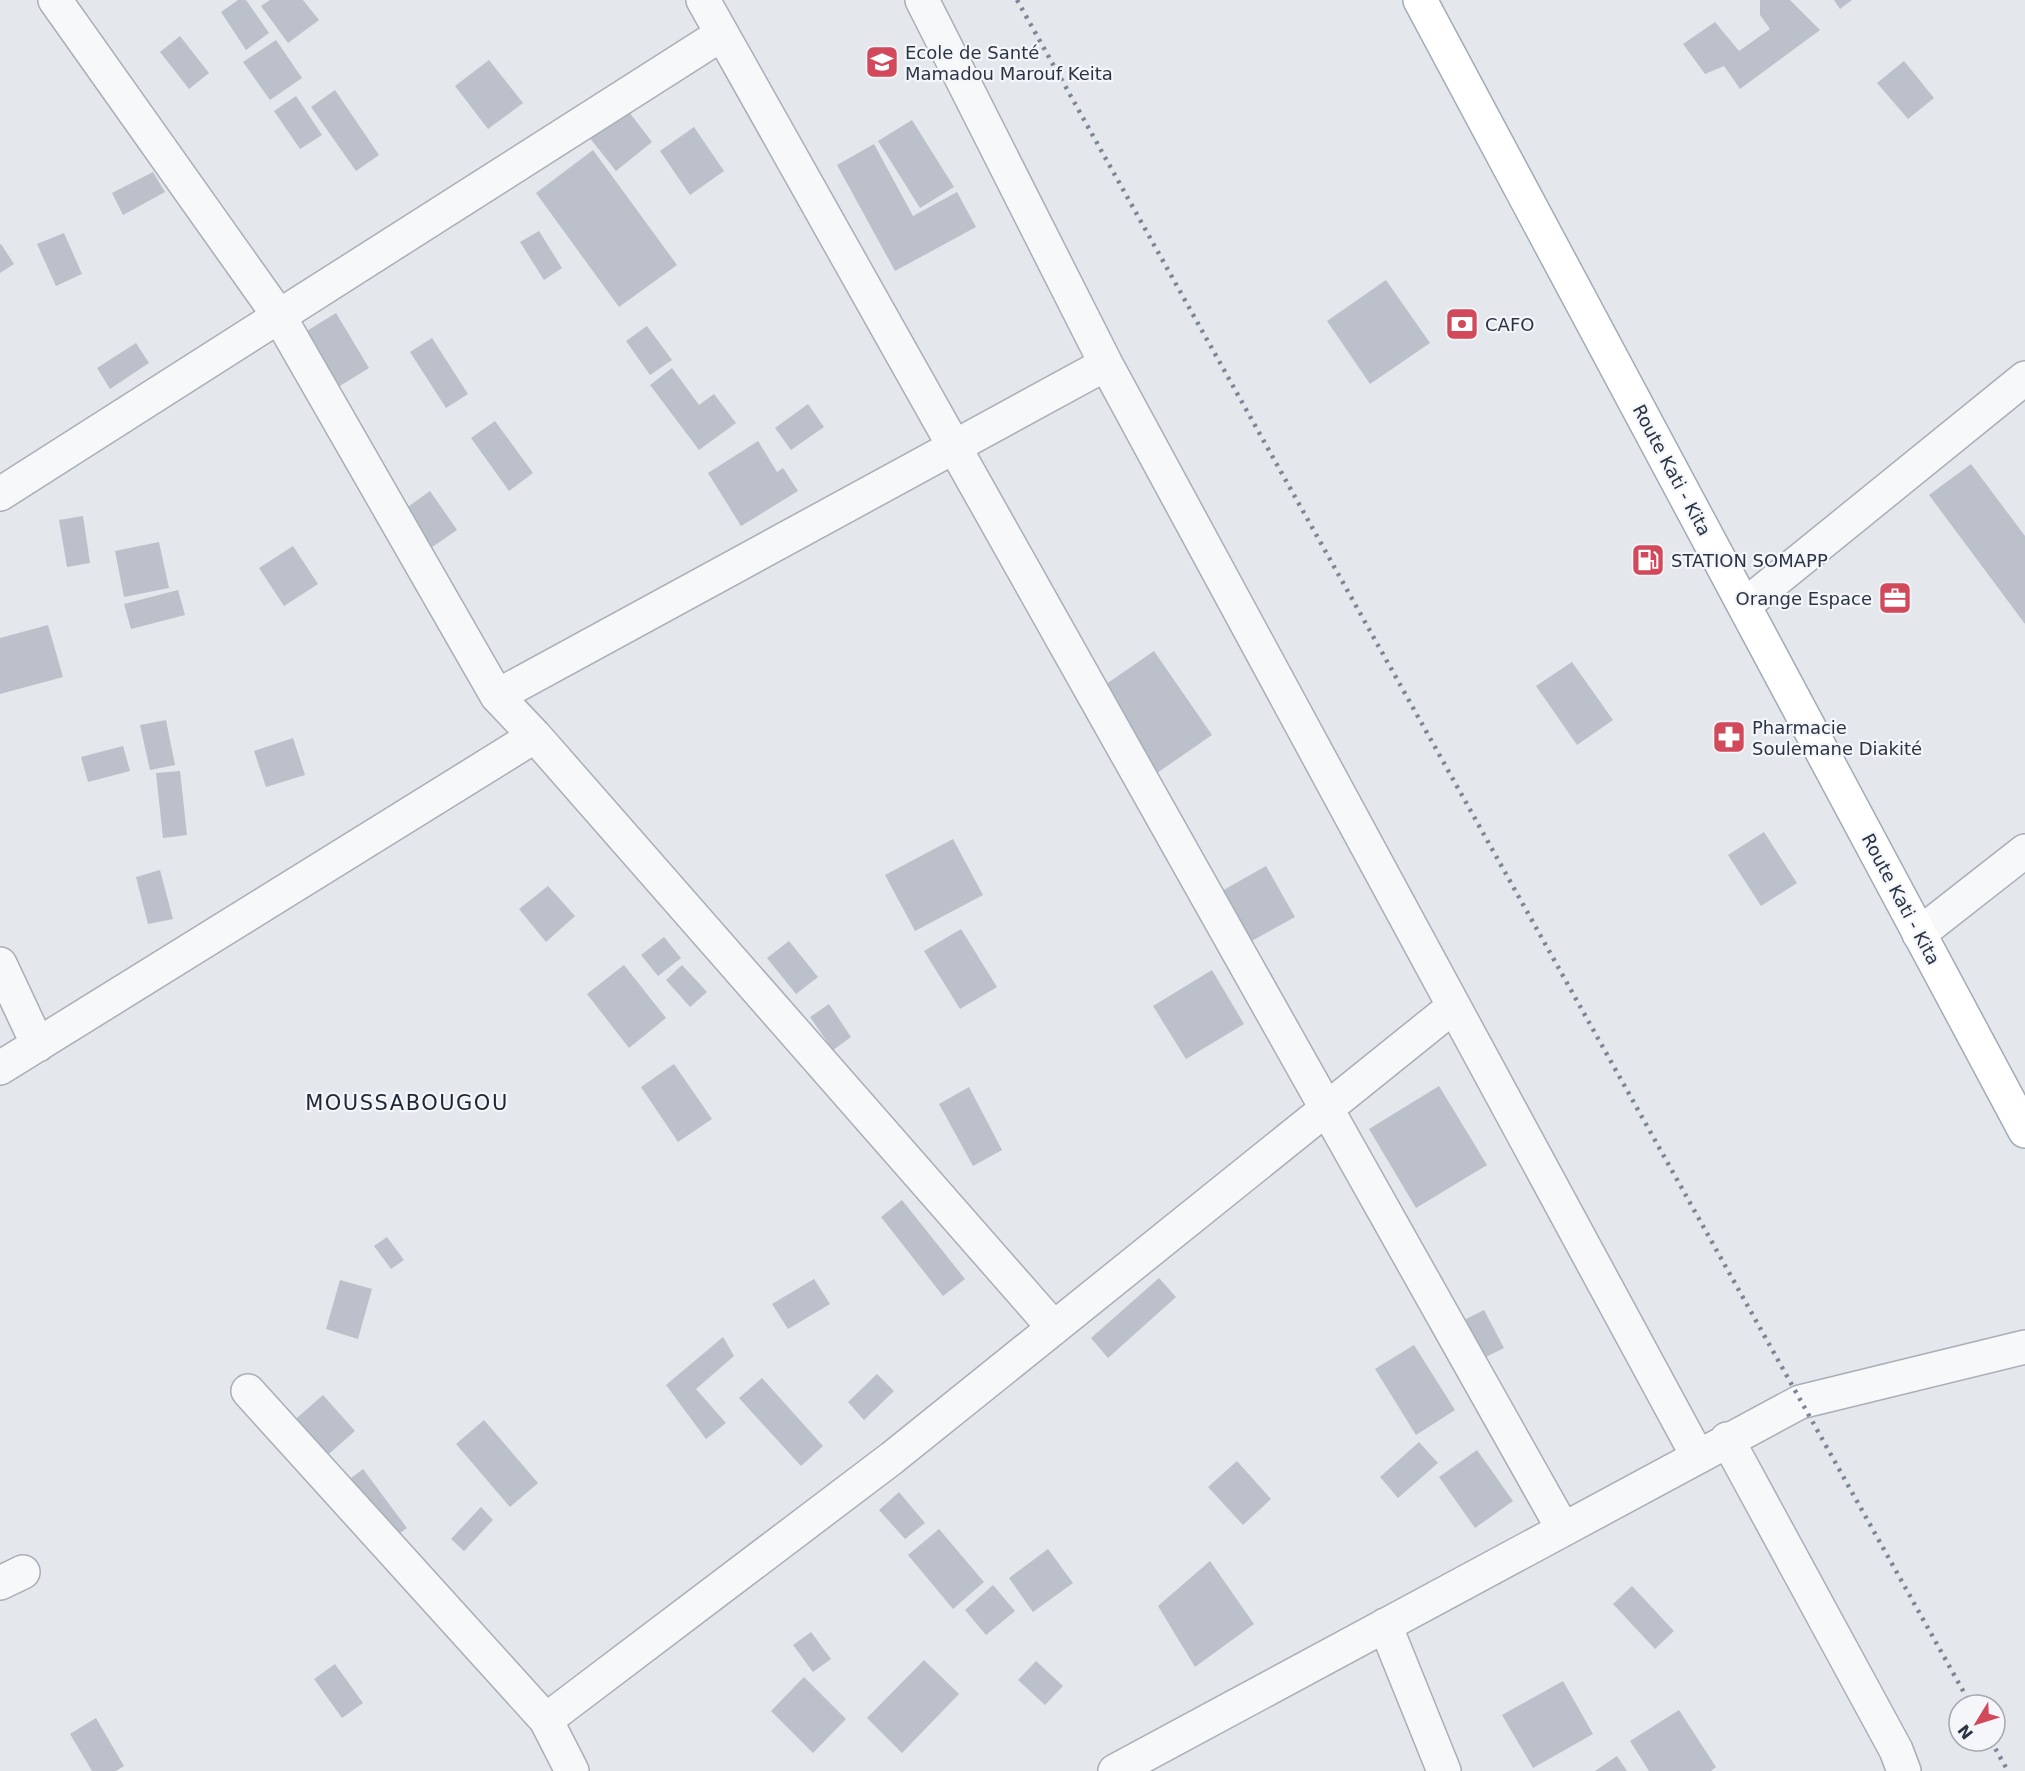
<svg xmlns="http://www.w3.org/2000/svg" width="2025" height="1771" font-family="'DejaVu Sans',sans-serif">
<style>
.building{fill:#bbc0ca}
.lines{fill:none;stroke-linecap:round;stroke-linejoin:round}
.minor-casing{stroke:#a9aeb7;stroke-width:36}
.major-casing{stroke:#a3abb8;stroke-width:36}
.minor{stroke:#f7f8fa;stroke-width:33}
.major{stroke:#fff;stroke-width:33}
.rail{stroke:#7d8696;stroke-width:4.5;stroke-dasharray:3 6;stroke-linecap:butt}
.labels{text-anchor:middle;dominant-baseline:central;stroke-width:4.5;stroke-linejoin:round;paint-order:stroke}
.poi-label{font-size:18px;fill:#2b3445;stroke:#f4f6f9;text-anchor:start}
.street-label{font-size:18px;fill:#2b3445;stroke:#f4f6f9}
.quarter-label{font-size:21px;letter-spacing:1.5px;fill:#1d2536;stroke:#f4f6f9}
</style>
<rect width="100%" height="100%" fill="#e4e7ec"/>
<path class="building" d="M238,0h8l23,33 -23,17 -25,-38z
M270,0h33l16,20 -31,23 -27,-37z
M1760,0h30l30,30 -80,59 -16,-23 -19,8 -22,-30 32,-22 24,29 31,-22 -10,-14z
M1834,0h18l-12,9z
M180,36l29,37 -20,16 -29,-37z
M276,40l26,38 -32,22 -27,-38z
M489,60l34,43 -35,26 -33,-43z
M1904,61l30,37 -26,21 -31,-36z
M335,90l44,65 -23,16 -45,-64z
M296,96l26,39 -22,14 -26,-38z
M626,108l26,34 -36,29 -27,-34z
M912,120l42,67 -34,21 -42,-67z
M694,127l30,44 -34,24 -30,-44z
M874,144l39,72 44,-24 19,35 -81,44 -58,-106z
M593,150l84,115 -58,42 -83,-114z
M153,172l12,20 -42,23 -11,-22z
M539,231l23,37 -18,12 -24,-38z
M64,233l18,41 -26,12 -19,-42z
M1,244l13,20 -14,9v-28z
M1386,280l44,63 -60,41 -43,-63z
M336,313l33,55 -39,24 -33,-55z
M647,326l25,34 -22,15 -24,-34z
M432,338l36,56 -22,14 -36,-56z
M136,343l13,20 -39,26 -13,-21z
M672,368l27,37 15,-11 22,29 -37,27 -49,-65z
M808,404l16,23 -33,23 -16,-22z
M495,421l38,52 -24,18 -38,-53z
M758,441l19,31 6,-4 15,23 -57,35 -33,-53z
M1971,464l54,72v88l-96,-129z
M430,491l27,39 -32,22 -27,-38z
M83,516l7,47 -23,4 -8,-47z
M159,542l10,46 -45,9 -9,-46z
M293,546l25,38 -34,22 -25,-38z
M178,590l7,25 -54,14 -7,-25z
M48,625l15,52 -63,17v-56z
M1154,651l58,84 -55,38 -58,-84z
M1572,662l41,58 -36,25 -41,-59z
M166,720l9,45 -25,5 -10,-45z
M293,738l12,37 -39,12 -12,-36z
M123,746l7,25 -42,11 -7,-25z
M180,771l7,64 -24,3 -7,-65z
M1764,832l33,51 -36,23 -33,-51z
M953,839l30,56 -68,36 -30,-56z
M1266,866l29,51 -47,26 -28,-51z
M160,870l13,49 -25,5 -12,-47z
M548,886l27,30 -29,26 -27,-33z
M961,929l36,58 -37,22 -36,-58z
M664,937l17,21 -23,18 -17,-21z
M789,941l29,36 -22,17 -29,-36z
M624,965l42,53 -37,30 -42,-54z
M682,965l25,27 -17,15 -24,-27z
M1212,970l32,54 -58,35 -33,-53z
M829,1004l22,33 -18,13 -23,-33z
M674,1064l38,55 -34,23 -37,-55z
M1439,1086l48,79 -71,43 -47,-79z
M969,1087l33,63 -29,16 -34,-62z
M902,1200l63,79 -22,17 -62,-79z
M387,1237l17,23 -13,9 -17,-23z
M1159,1278l17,19 -68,61 -17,-20z
M814,1279l16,25 -42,25 -16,-25z
M340,1280l32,9 -14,50 -32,-10z
M1484,1310l20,38 -24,12 -20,-38z
M723,1337l11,19 -38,33 30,34 -20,16 -40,-54z
M1414,1345l41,65 -39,25 -41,-66z
M877,1374l17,17 -30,29 -16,-18z
M762,1378l61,68 -22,20 -62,-68z
M323,1395l32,36 -33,29 -32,-36z
M484,1420l54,63 -28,24 -54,-63z
M1419,1442l19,21 -40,35 -18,-21z
M1477,1450l36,51 -38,27 -36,-51z
M1237,1461l34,38 -28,26 -35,-38z
M363,1469l44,59 -18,13 -43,-59z
M899,1492l26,31 -20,16 -26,-29z
M481,1507l12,13 -29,31 -13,-12z
M939,1529l45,53 -31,27 -45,-54z
M1048,1549l25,34 -40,29 -24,-34z
M1210,1561l44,63 -59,43 -37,-61z
M993,1585l22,26 -29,24 -21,-25z
M1632,1586l42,45 -19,18 -42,-45z
M811,1632l20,27 -18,13 -20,-27z
M924,1660l35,34 -57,59 -35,-35z
M1036,1661l27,25 -18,19 -27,-25z
M335,1664l28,39 -21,15 -28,-39z
M804,1677l42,42 -33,34 -42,-42z
M1563,1681l30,53 -60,34 -31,-53z
M1679,1710l37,57 -5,4h-62l-19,-30z
M96,1718l28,48 -8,5h-24l-22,-37z
M1617,1756l10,15h-32z"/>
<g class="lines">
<defs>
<path id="minor" d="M55,0l224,316 218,380 38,40 519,592
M703,0l860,1529
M922,0l184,364 591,1091
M0,494l722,-460
M1745,605l280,-227
M497,696l609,-332
M1919,934l106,-83
M0,964l38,81
M0,1068l535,-332
M248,1391l298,329 26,51
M1727,1439l169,311 8,21
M0,1583l23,-11
M1385,1625l59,146
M546,1720l346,-262 561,-451
M1115,1771l685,-369 225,-55"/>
<path id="major" d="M1420,0l605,1131"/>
</defs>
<use href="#minor" class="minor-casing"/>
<use href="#major" class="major-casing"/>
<use href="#minor" class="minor"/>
<use href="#major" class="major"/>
<path class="rail" d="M1017,0l954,1705
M1991,1741l17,30"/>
</g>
<defs>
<symbol id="school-square" viewBox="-11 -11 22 22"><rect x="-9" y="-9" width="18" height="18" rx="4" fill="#d1495b" stroke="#f4f6f9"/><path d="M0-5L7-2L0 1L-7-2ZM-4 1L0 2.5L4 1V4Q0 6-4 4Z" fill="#fff"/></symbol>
<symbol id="bank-square" viewBox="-11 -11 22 22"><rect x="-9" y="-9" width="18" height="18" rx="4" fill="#d1495b" stroke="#f4f6f9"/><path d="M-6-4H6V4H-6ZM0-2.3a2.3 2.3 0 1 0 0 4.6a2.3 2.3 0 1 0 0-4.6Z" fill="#fff"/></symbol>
<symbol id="fuel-square" viewBox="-11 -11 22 22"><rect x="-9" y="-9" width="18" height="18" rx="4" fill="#d1495b" stroke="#f4f6f9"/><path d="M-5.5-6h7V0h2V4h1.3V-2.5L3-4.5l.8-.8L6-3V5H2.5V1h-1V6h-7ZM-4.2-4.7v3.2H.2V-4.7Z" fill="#fff"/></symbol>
<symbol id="office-square" viewBox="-11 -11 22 22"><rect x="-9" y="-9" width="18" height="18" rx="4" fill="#d1495b" stroke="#f4f6f9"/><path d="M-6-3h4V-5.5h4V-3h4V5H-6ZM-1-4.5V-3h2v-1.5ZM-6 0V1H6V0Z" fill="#fff"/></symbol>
<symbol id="pharmacy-square" viewBox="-11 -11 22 22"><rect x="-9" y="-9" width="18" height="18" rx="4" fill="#d1495b" stroke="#f4f6f9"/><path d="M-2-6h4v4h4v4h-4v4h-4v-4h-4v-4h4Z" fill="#fff"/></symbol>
</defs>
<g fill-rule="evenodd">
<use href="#school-square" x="863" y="43" width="38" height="38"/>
<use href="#bank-square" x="1443" y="305" width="38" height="38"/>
<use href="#fuel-square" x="1629" y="541" width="38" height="38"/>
<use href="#office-square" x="1876" y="579" width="38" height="38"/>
<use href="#pharmacy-square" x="1710" y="718" width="38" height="38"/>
</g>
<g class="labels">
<g class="poi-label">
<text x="905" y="52">Ecole de Santé<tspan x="905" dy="21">Mamadou Marouf Keita</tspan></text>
<text x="1485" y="324">CAFO</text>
<text x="1671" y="560">STATION SOMAPP</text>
<text x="1872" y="598" text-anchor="end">Orange Espace</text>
<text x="1752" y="727">Pharmacie<tspan x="1752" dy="21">Soulemane Diakité</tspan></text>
</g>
<g class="street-label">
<text transform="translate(1672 470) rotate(62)">Route Kati - Kita</text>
<text transform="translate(1901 899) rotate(62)">Route Kati - Kita</text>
</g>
<g class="quarter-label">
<text x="407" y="1103">MOUSSABOUGOU</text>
</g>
</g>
<g transform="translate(1977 1723) rotate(232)"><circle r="28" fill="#f4f6f9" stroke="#a4a8b1" stroke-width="1.5"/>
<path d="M0-4.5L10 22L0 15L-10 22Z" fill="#d1495b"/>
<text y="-9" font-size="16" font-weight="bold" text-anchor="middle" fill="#2b3445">N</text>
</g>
</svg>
